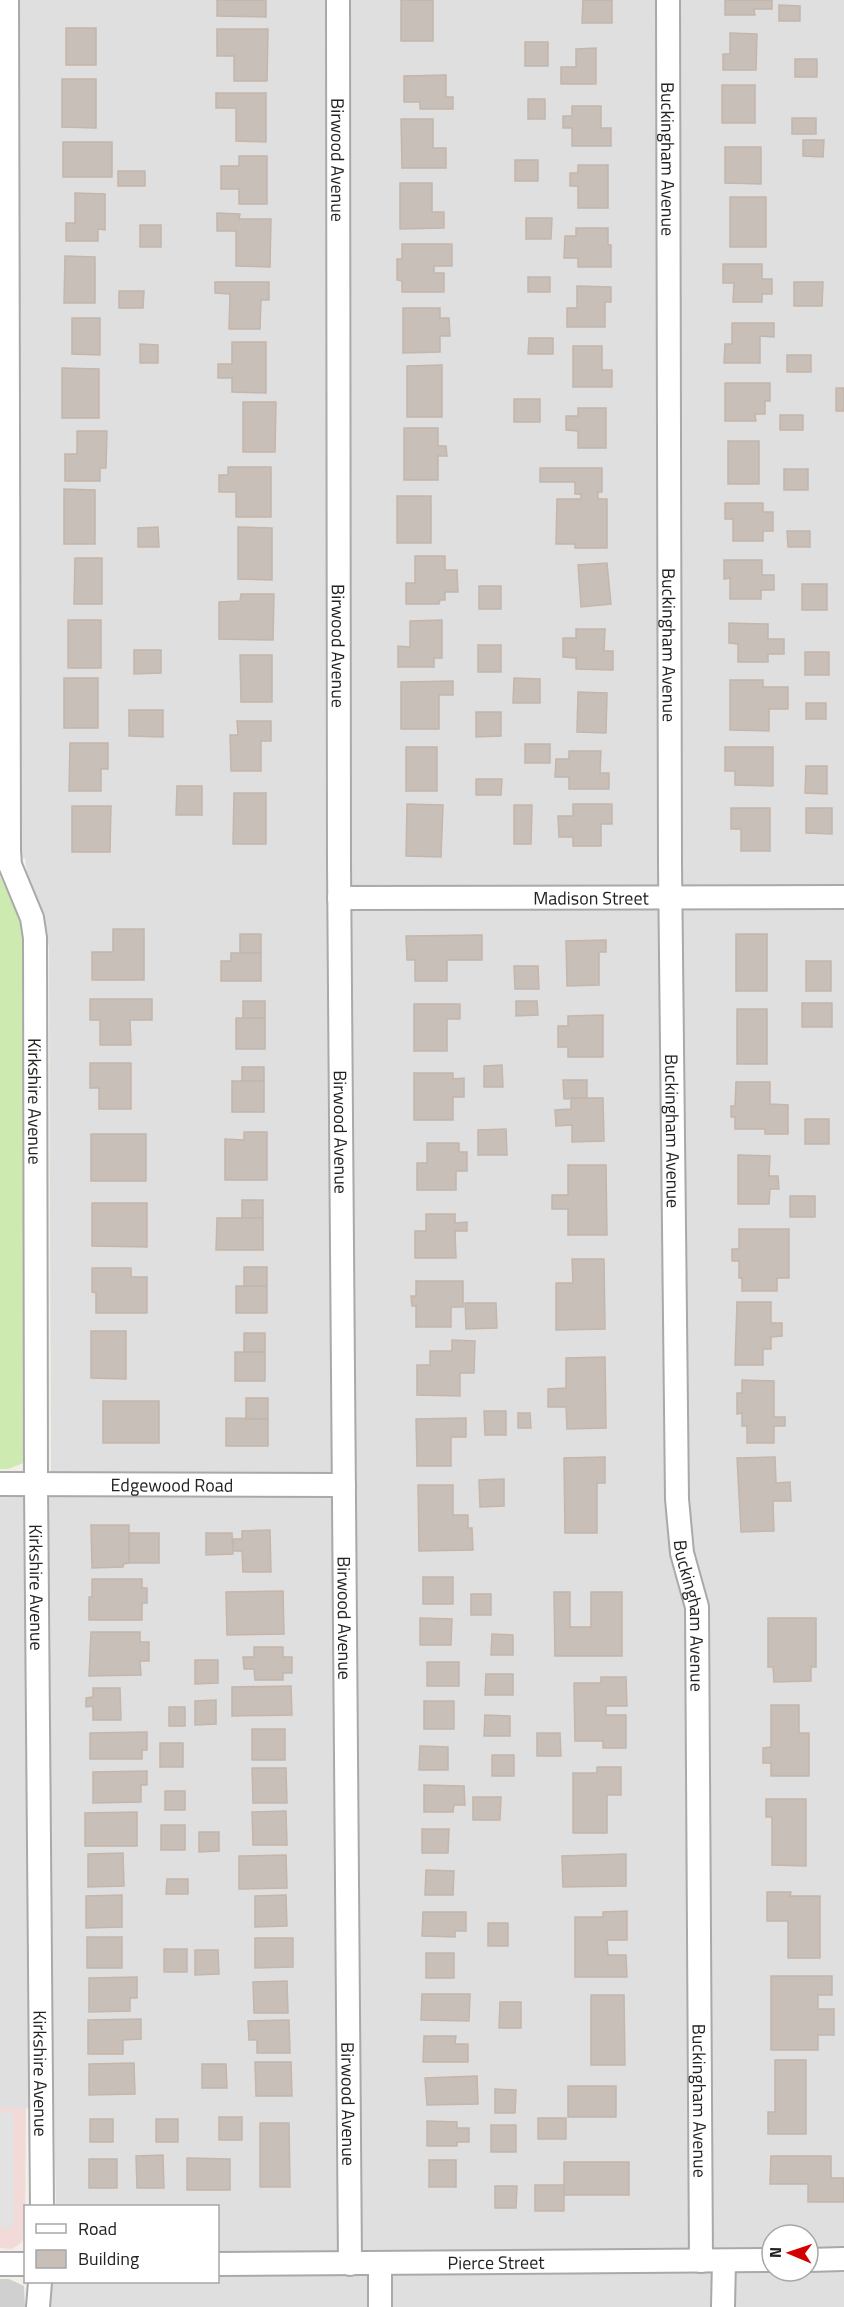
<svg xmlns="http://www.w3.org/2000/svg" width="844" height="2307" font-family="'Titillium Web',sans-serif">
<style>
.residential{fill:#e0dfdf;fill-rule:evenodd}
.commercial{fill:#f2dad9}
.religious{fill:#d0d0d0}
.grass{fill:#cdebb0}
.parking{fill:#e2e2e2}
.building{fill:#c7bfb8;stroke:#c4b6ab;stroke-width:1.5}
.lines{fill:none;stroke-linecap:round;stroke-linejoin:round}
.minor-casing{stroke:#a9a9a9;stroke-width:26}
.minor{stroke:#fff;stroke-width:22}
.labels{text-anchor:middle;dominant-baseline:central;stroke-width:5;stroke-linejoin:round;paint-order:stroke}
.street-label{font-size:18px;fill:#222;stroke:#fff}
</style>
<rect width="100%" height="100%" fill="#f2efe9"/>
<path class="residential" d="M0,0h844v2307h-795l1,-25h168v-76h-162l-2,-98h-54v-614h51l-2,-547 -11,-47 -11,-27 -2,-15h-25zM772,2235h36v36h-36z"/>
<path class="commercial" d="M0,2108h26l-1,127 -4,8 -9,6 -12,-1z"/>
<path class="religious" d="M0,2279h9l15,7 1,21h-25z"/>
<path class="grass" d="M0,876l22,47 4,539 -18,7h-8z"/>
<path class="parking" d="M13,2112l1,112 -4,4 -10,-1v-114z"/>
<path class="building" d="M217,0h49v17l-49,-1z
M401,0h32v41h-32z
M583,0h29v23h-30z
M725,0h47v9h-18l1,6h-30z
M779,5l21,1v15h-21z
M66,28h30v37h-30z
M217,29h51l-1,52h-33v-25h-17z
M730,33l27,1 -1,36h-33v-16h7z
M525,42h23v24h-23z
M596,48v36h-35v-17h15v-18z
M795,59h22v18h-22z
M446,75v22h7v12h-33v-7h-16v-26z
M62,79h34v49l-34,-1z
M722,85h33v38h-33z
M216,93h50v49l-30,-1v-33h-20z
M528,99h17v20h-17z
M572,106h29v22h10v18h-39v-18h-9v-12h9z
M792,118h24v16h-24z
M401,119h32v29h13v20h-44z
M803,140h21l-1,17 -20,-1z
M63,142h49v35h-49z
M725,147h36v37l-36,-1z
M239,156h28v48h-28v-15h-18v-23h18z
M515,160h23v21h-23z
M578,165h30v43h-30v-22h-8v-13h8z
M118,171h27v15h-27z
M400,183h32v29h12v16l-44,1z
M75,193l30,1v36l-7,-1v12h-32v-18h9z
M730,197h36v50h-36z
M217,213l23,1 -1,5h32l-1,48 -34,-1v-35h-19z
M526,218h26l-1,21h-25z
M140,225h21v22h-21z
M576,228h32v17h3v22h-33v-9h-14l1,-22h11z
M402,244h50v22h-18v7h10v19h-42v-11l-5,-1v-21h5z
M65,256l30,1v46h-31z
M723,264h39v15h10v15h-10v8h-29l1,-19h-11z
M528,277h22v15h-22z
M215,282h54v18h-8l-1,29h-31l1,-35 -15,-1z
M794,282h29l-1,24h-28z
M577,286l34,1v15h-6v25h-38v-19h10z
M119,291h25l-1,17h-24z
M403,308h37v10h9l1,18h-10v16l-37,1z
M72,318h28v37l-28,-1z
M732,323h42v14l-14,-1v27h-36l1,-19h7z
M529,338h24v16h-25z
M232,342h34v51l-34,-1v-14h-14v-14h14z
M140,344l18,1v18h-18z
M573,346h29v24h10v17h-39z
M787,355h24v17h-24z
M442,365v52h-35v-51z
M62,368l37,1v49h-37z
M725,383h45v18h-5v13h-10l1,7h-31z
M836,388h8v23h-8z
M514,399h26v23h-26z
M243,402h33l-1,50h-32z
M578,408h28v40h-28v-17l-12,-1v-14h12z
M780,415h23v15h-23z
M404,428h34v18h8l1,10h-9v24h-34z
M77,431h30l-1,37h-6v13h-35v-27h12z
M728,441h31v43h-31z
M228,467h43v50h-35v-25h-17v-17h9z
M540,468h62v24h-4v7h9v49h-32v-4h-19l1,-45h24v-5h-6v-12h-35z
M784,469h24v21h-24z
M64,489l31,1v54h-31z
M397,496h34v47h-34z
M725,503h38v9h10v19h-10v10h-30v-22h-8z
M158,527l1,20h-21v-19z
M238,527l34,1v52l-34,-1z
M787,531h23v16h-22z
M415,556h30v14h12l1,22h-13v8h-5l-1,4h-33v-21h9z
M75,558h27v46h-28z
M724,560h38v15h12v15h-13v9h-31v-21l-6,1z
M607,563l4,41 -30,3 -3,-42z
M802,584h25v26h-25z
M479,586h22v23h-22z
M241,594h33l-1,46 -54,-1v-37l21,-1z
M68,620h33v48h-33z
M442,620v38h-8v9h-36v-21l12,1v-26z
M729,623l39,1v15h16v15h-16v8h-30v-18l-9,-1z
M576,629h29l-1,22h9v19l-37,-1v-11l-13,-1v-19h13z
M478,645h23v27h-23z
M134,650h27v23l-27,1z
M805,652h24v23h-24z
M240,655h32v47h-31z
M64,678h34v50h-34z
M514,678l26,1v24h-27z
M730,680h33v7h25v22h-19v22l-39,-1z
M453,681v14h-14v34h-38v-47z
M578,692l29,1 -1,40 -29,-1z
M806,703h20v16h-20z
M129,710h34v27l-34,-1z
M476,712h25v24l-25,1z
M237,721h34v20h-10v30h-30l-1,-36h8z
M70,743h38v26h-7v22h-32z
M525,744h25v19h-25z
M406,747h31v44h-31z
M725,747h48v39l-38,-1v-14h-10z
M569,751h32l-1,22h9v16h-40v-12h-14l1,-18h13z
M806,766h21v28l-22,-1z
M476,779h26l-1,16h-25z
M177,786h25v29h-26z
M234,793h32v51h-33z
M407,804l36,1 -2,52 -35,-1z
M573,804h39v20h-11v22h-28v-9h-14l-1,-21h15z
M514,805h18l-1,39h-17z
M72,806h39l-1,46h-38z
M731,808h39v43h-29v-22h-10z
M806,808h26v26l-26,-1z
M113,929h31v51h-52v-28h21z
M240,934h21v19h-21z
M736,934h31v57h-31z
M482,935v25h-35v21h-32v-21h-8l-1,-24z
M606,940v12h-7v33l-32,1 -1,-45z
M231,953h30v28h-40v-20h10z
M806,961h25v30h-25z
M514,966h24l1,23h-24z
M90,999h62v21h-22l1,25h-31v-25h-10z
M243,1001h22v17h-22z
M516,1001h21l1,14 -22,1z
M802,1003h30v24h-30z
M414,1004h46v15h-13v32h-33z
M737,1009h30v55h-30z
M603,1015v42h-35v-10h-10v-21h10v-10z
M236,1018h29v31h-29z
M90,1063h41v46h-32v-21h-9z
M502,1065l1,22h-19v-21z
M242,1067h22v14h-22z
M414,1073h39v6l11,-1v19h-11v23h-39z
M563,1080h24v18l-23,1z
M232,1081h32v31h-32z
M736,1082h34v22l18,1v29h-23v-5h-30v-12h-4v-11h4z
M571,1098h32l1,43 -32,1v-17l-16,1 -1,-16 16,-1z
M805,1119h24v25h-24z
M506,1129l1,26h-29v-25z
M244,1132h23v48h-42v-41l19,1z
M91,1134h55v47h-55z
M427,1143h32v9h8v19h-11v19h-39v-27h10z
M738,1155l32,1 -1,20h9l1,13h-9l-1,15h-31z
M568,1165h38l1,70h-39v-26h-16v-14h16z
M790,1196h25v21h-25z
M242,1200h21v18h-21z
M92,1203h55v44l-55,-1z
M426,1214h29v9l12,-1v9h-12l1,27h-41v-27h11z
M217,1218h46v32h-47z
M739,1229h50v49h-12v13h-35v-13h-3v-17h-7v-12h7z
M572,1259h32l1,70 -49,1v-47h17z
M244,1267h23v19h-23z
M92,1268h39v9h16v36h-51v-20l-4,-1z
M416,1281h47v26h-12v20h-35v-21h-4l-1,-10h5z
M236,1286h31v27h-31z
M737,1302h34v21h11v13l-11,1v12h-8v16h-28z
M465,1303h31l1,25 -31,1z
M91,1331h35v48l-35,-1z
M244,1333h21v19h-21z
M452,1340l23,1 -1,32h-14v23l-43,-1v-30h13v-14h22z
M235,1352h30v29h-30z
M605,1357l1,71 -39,1 -1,-22h-18v-18l18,-1v-30z
M742,1380l32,1v36h11v9h-11v17h-27v-17h-5v-13l-5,1v-21h5z
M246,1398h22v21h-22z
M103,1401h56v42h-56z
M484,1411h22v24h-21z
M518,1413h12l1,15h-13z
M226,1418l42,1v27h-42z
M466,1418v19h-15v29h-34l-1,-47z
M605,1457v26h-8v50h-32l-1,-75z
M775,1457l1,26 14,-1 1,19h-18l1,30 -33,1 -4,-74z
M504,1479v27l-24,1 -1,-27z
M418,1485h35v30h15v13h4l1,22 -54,1z
M91,1525h38v38l-6,1v3l-31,1z
M270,1530l1,42h-28l-1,-21h-9v-12h9v-8z
M129,1533h30v30h-30z
M206,1533h26l1,21 -27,1z
M423,1577h30v27h-30z
M92,1579h50v9h5v15h-5v17h-53v-23h3z
M283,1591l1,43 -57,1 -1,-43z
M554,1592h16v35h21v-35h31v64h-67z
M471,1594h20v21h-20z
M420,1618l32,1 -1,26h-31z
M768,1618h48v49h-5v14l-37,1 -1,-15h-5z
M91,1632h49v10h9v19h-9l1,14 -52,1z
M492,1634l21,1v20h-22z
M254,1647h29v10h9v16h-9v7h-28l-1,-11h-10l-1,-12h11z
M195,1660h23v23l-23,1z
M427,1662h32v24h-32z
M486,1674h27v21h-28z
M601,1677h25l1,29h-21v9h20v33h-23v-7h-28l-1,-58h27z
M291,1686l1,29 -60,1v-29z
M93,1688h27l1,32h-28v-14l-7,1v-9l7,-1z
M216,1700v24l-21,1v-24z
M424,1701h30v28h-30z
M771,1705h28v28h10v43h-38v-13h-8v-15l8,-1z
M169,1707h16v19h-16z
M485,1715l25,1v20h-26z
M252,1729h33v31h-33z
M147,1732v18h-5v9h-52v-26z
M537,1733h23l1,23h-24z
M160,1743h23v24h-23z
M420,1746l28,1v23h-29z
M492,1755h22v21h-22z
M597,1767h24v28h-14v38h-34v-60h24z
M252,1768h34l1,35h-34z
M147,1771v14h-6v17l-48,1v-31z
M424,1785l40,1 1,19h-11l-1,7h-29z
M165,1791h20v19h-20z
M473,1797h28l-1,23h-27z
M766,1799h40v67l-34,-1v-48h-6z
M286,1811l1,34h-34l-1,-33z
M137,1812v34h-52v-33z
M161,1825h24v25h-24z
M422,1829h27l-1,24h-26z
M199,1832h20v19l-20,1z
M123,1853l1,33 -36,1v-33z
M626,1854v32l-63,1 -1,-31z
M286,1855l1,33 -48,1v-33z
M426,1870l28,1 -1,24h-28z
M167,1879h21v15h-22z
M767,1892h24l-1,4h30v62h-32v-37h-21z
M122,1895v32l-36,1v-32z
M286,1895l1,31 -32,1v-31z
M627,1911v29h-20l1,15h18l1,22h-52v-60h28v-5z
M423,1912h43v19h-11v6l-33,-1z
M488,1923h20v23h-20z
M87,1937h35v31h-35z
M255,1938h38v29l-38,1z
M164,1949h23v23h-23z
M195,1950h23l1,24 -24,1z
M426,1953h28v25h-28z
M771,1976h61v19h-14v14h16v26h-16v15h-47z
M137,1977v21h-7v13l-41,1v-34z
M287,1981l1,32h-34l-1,-31z
M422,1994h48l-1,27 -48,-1z
M591,1995h33l1,70h-34z
M500,2002h21v26h-22z
M141,2019v20l-18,1v14h-35v-34z
M289,2020l1,33h-33v-13h-8l-1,-19z
M424,2036h32l-1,8h13v18h-45z
M775,2060h31v74h-38v-22h7z
M255,2062h36l1,34h-36z
M134,2063l1,31 -46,1v-31z
M202,2064h24l1,24h-25z
M477,2076l1,28 -51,1 -2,-27z
M568,2086h48v31h-48z
M495,2089l21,1 -1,23h-20z
M219,2117h23v23h-23z
M538,2118h28v21h-28z
M90,2119h23v23h-23z
M156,2119h22v23h-22z
M427,2121l30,1v6h12v14h-12v4h-30z
M260,2123h29l1,64h-30z
M491,2125h25v27h-25z
M163,2155l1,33h-27l-1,-32z
M771,2156h60v22h13v24h-36v-18h-38z
M187,2158l43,1v31h-43z
M89,2159h28v29h-28z
M429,2160h27v27h-27z
M564,2162h65v33h-65z
M535,2185h29v26h-29z
M495,2186h22l-1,22h-21z"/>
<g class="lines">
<defs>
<g id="minor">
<path id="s1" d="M7,0l2,851 1,14 22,53 3,20 1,547 6,721"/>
<path id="s2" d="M338,0l1,864 11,1400"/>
<path id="s3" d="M668,0l2,865 7,634 5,54 15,54 4,654"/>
<path id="s4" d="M339,898l505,-1"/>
<path id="s5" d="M0,1484l344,1"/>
<path d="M808,2260l36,-1"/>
<path d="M0,2264h26"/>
<path id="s6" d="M218,2264l554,-4"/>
<path d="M380,2264v43"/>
<path d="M38,2307l2,-25"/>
<path d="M723,2307l1,-46"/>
</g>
</defs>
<use href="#minor" class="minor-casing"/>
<use href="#minor" class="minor"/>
</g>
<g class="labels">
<g class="street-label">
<text stroke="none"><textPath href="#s2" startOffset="160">Birwood Avenue</textPath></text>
<text stroke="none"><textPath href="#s3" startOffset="159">Buckingham Avenue</textPath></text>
<text stroke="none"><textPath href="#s2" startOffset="646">Birwood Avenue</textPath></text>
<text stroke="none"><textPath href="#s3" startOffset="645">Buckingham Avenue</textPath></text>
<text stroke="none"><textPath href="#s4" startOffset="252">Madison Street</textPath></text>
<text stroke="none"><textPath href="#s1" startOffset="1106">Kirkshire Avenue</textPath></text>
<text stroke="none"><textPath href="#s2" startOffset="1132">Birwood Avenue</textPath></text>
<text stroke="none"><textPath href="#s3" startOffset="1131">Buckingham Avenue</textPath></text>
<text stroke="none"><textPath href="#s5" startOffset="172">Edgewood Road</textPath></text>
<text stroke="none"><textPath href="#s1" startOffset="1592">Kirkshire Avenue</textPath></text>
<text stroke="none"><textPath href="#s3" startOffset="1617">Buckingham Avenue</textPath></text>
<text stroke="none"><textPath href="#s2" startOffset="1618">Birwood Avenue</textPath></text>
<text stroke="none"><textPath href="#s1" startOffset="2078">Kirkshire Avenue</textPath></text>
<text stroke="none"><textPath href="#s3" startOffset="2103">Buckingham Avenue</textPath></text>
<text stroke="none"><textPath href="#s2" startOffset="2104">Birwood Avenue</textPath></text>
<text stroke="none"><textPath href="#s6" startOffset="278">Pierce Street</textPath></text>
</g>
</g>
<rect x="24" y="2205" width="195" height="78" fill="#ffffff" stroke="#a7a7a7" stroke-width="1.5"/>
<rect x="36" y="2224" width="30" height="9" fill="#ffffff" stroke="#a7a7a7" stroke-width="1.5"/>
<text x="78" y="2235" font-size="18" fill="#222222">Road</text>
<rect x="36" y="2250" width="30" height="18" fill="#c7bfb8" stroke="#a7a7a7" stroke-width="1.5"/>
<text x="78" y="2265" font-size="18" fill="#222222">Building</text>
<g transform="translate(790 2253) rotate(272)"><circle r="28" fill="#ffffff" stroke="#a7a7a7" stroke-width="1.5"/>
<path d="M0-4.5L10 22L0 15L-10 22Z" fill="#d40000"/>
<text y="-9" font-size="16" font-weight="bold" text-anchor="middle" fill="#222222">N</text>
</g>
</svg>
